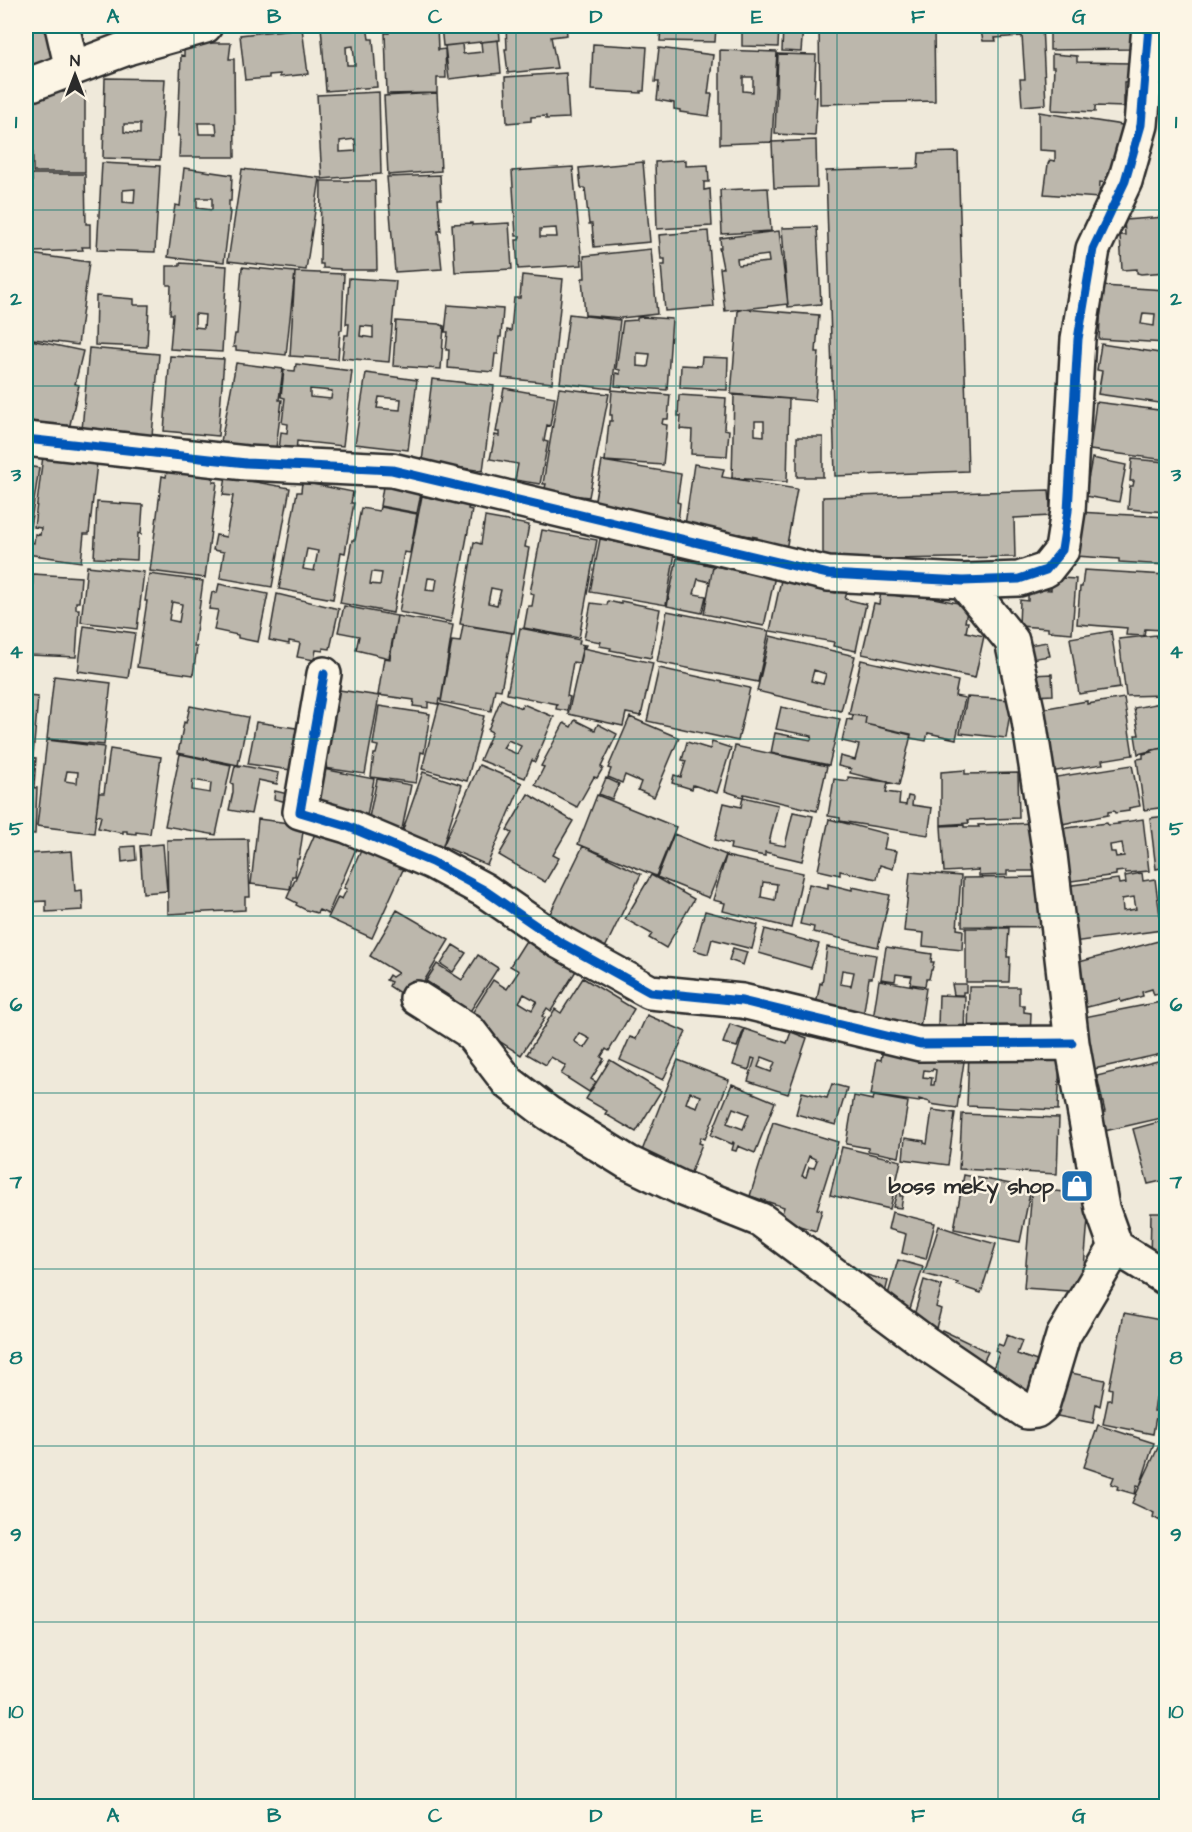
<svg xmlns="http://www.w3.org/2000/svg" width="1192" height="1832" font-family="'Architects Daughter',sans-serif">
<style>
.building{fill:#bcb7ac;stroke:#2b2b2b;stroke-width:1.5;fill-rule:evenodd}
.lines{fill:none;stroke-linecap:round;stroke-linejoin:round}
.minor-casing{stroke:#2b2b2b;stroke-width:38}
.minor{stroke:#fcf5e5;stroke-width:33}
.cycleway-casing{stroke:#fcf5e5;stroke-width:13}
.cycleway{stroke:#0057b8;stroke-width:9}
.grid{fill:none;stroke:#0f766e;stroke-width:1.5;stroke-opacity:0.55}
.labels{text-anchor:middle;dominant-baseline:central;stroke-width:5;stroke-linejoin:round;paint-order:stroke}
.poi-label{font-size:22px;font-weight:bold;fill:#2b2b2b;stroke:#fcf5e5;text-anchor:end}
.neatline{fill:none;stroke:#0f766e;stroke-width:2}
.grid-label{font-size:20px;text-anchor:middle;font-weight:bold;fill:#0f766e}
</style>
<rect width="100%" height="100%" fill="#efe9da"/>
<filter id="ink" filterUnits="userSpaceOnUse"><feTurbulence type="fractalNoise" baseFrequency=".0167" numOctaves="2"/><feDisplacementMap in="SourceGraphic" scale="12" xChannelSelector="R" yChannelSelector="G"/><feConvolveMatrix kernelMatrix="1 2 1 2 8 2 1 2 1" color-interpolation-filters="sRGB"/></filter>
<g filter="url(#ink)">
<path class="building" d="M26,26h31l-3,41 -28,4z
M321,26h46l2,13h4l4,48 -51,4zM353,46l2,19h-8l-1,-18z
M388,26h49l1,24 7,-1 1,29h-9v15l-50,1 -2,-61h4z
M441,26h58l1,14 -57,6z
M506,26h60l1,9 -16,2 6,31 -49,5 -3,-24h2z
M661,26h55l-1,16 -55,-1z
M729,26h50l-1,21 -36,-1v-18h-13z
M783,26h20l-2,26 -19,-1z
M819,26h115l1,75 -115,3z
M980,26h62l4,78 -24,2 -2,-27h5l-3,-43 -27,2 1,3h-13z
M1050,26h84v23l-84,1z
M302,28l6,46 -28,3v-3l-11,1v3l-24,2 -5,-45z
M498,40l3,33 -52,6 -4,-33 17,-2 1,10 19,-2 -1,-10z
M184,43h47l-2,16h5l1,98h-56l1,-21h-2l3,-81 3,1zM198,123h18l1,11h-18z
M593,44l54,3 -3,44h-3v2l-50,-3z
M659,48l54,7 -5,39h4l-3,22 -29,-4v-2l-6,-1v-6l-17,-3 2,-18h-4z
M720,50l57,2 -5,90 -52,2zM743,77h10v15l-10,-1z
M778,54l38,1 -2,42h3l-2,39 -40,-2z
M1052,54l25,2v6l55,1v18l-8,1v25l-29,-1v6l-43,-2 2,-43h-2z
M566,73l3,45 -23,1v-3l-15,1v4l-24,2 -2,-46z
M105,78l60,1 -5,81 -57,-2zM124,124h16v10l-16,-2z
M32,92h53v80h-52z
M379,92l2,82 -59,5 -5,-84zM355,139l1,12 -16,1v-11z
M437,93l4,78 -53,4 -4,-79z
M1039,112l83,13 -8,59 -14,-2 -1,16 -55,-4 4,-30 2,-4 5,1v-10l-16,-1z
M816,140l1,47 -43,1 -2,-46z
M958,152l10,319 -133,5 -9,-305 92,-3 1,-15z
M686,160v6l22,-1 1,17h-5v8l6,-1 2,37 -55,3 -2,-67z
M643,162l7,80 -56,5 -2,-23h-3l-4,-36h-4l-2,-20z
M102,163l58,3 -5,86 -58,-2zM135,189l-1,14 -11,-1v-12z
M573,167l9,98 -64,4 -2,-29h3l1,-4h-4l-4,-65zM556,228l1,9h-17v-8z
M184,168l48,7 -1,26h-2v11h1l-6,50 -27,-3v2l-29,-4 7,-52 5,1zM197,198h15v12l-15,-2z
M242,169l78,9 -14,92 -78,-9z
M32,174h53l1,50h4v23h-8l1,3 -49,2z
M440,175l1,24h-3l3,32h-3l4,38 -47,3 -8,-95z
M321,181h54l2,89h-37v-1l-17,-1v-4h-3z
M768,188l3,43 -49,3 -2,-44z
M1166,217v55l-25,2 -4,-1v-4l-15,1 -2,-35h5l-1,-15z
M472,223v2l37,-2 3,46 -57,3 -3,-48z
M817,227l4,77 -33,3 -6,-79z
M708,231l6,76 -49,4 -4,-46h4v-6h-4l-2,-24z
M779,231l9,73 -63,7 -5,-43h3l-4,-20h2l-1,-10zM768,255l1,7 -31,3 -1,-6z
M651,249l6,65 -36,4 -36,-3 -3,-37h3l-1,-22z
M30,254l59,8 -11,83 -52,-7v-51z
M180,263l47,3 -5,86 -52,-3 3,-35h-3l1,-29h-4v-19h13zM195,314l10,1 -1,13 -9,-1z
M242,267l53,5 -9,83 -50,-5v-3h-3l2,-13h2z
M295,272l49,2 -2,56h-2l-2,29 -48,-3z
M522,275l41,4 -11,104 -50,-5 5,-48 4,1 3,-33h6z
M349,278l47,3 -7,81 -47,-4 3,-23h3l1,-11h-3zM361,326l12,1v11l-13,-2z
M1102,286l64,4v53l-67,-4zM1143,313l12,1 -1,12 -13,-2z
M96,296l38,3v6h15l-2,42 -52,-2z
M448,305l55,4 -2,28h-2l-1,17h-3l-2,18 -45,-4 1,-18h-3l2,-18h-3z
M744,309l75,6 -3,37h3l-4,49 -84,-7 7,-83z
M569,314l51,6 -8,69 -52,-6z
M642,317l30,2 -5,71 -52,-4 1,-13 4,1v-4l-4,-1 7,-48 14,-1v-2zM637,353l13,1 -2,13 -11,-1z
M396,321l43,3 5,2 -3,43 -48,-3z
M26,339l57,12 -8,33 4,1 -10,44 -43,-9z
M1101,344l65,10v50l-68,-10 4,-23 -5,-1z
M89,348l70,6 -7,82 -70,-6z
M170,356l54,3 -6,77 -54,-5z
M702,357l26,1 -1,32 -47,-2 1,-23 20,1z
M236,363l47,6 -4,31h3l-7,56 -55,-9z
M296,364l56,7 -9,75 -46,-5 -1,11 -17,-2 2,-18 6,1 1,-9 -6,-1 3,-25 -4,-1 3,-27 11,1zM310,389l22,2 -1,8 -21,-2z
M366,373l51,7 -9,70 -53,-6zM379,397l22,2 -1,11 -23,-2z
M432,379l62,7 -11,85 -61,-9z
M504,388l51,9 -5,29 -3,-1 -3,16 4,1 -8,42 -25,-4 3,-16 -28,-5 5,-24 4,1v-4h-3z
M559,388l50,6 -20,103 -45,-5 2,-8h-3z
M612,390l58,5 -2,24h-5l-1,5 5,1 -4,40 -58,-4 4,-40h3v-6h-2z
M679,395l47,3 -2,31 5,1 -2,26 -36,-2 1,-24 -12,-1 1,-13h-3z
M734,395l55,4 -2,83 -55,-4zM755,421h9v15l-9,-1z
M1096,402l70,9v49l-76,-10z
M797,437h26v40h-26z
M43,456l54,7 -8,71h-5l-3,28 -54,-8 1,-12 6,1 1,-9 5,1 1,-7 -7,-1z
M1092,458l34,7 -7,37 -34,-6z
M1132,459l34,3v50l-38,-3 2,-23h3l1,-5h-4z
M602,461l79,13 -4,28 3,1 -2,19 -85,-12z
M694,464l30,5 -2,8 75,12 -11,61 -30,-5 1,-8 -72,-12z
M26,466l13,2 -13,87z
M167,471l46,6v5h4l-12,96 -55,-7 12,-95 4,1z
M226,477l64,11 -18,99 -52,-9 4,-26 -11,-2 3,-15 10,2 7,-41 -10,-1z
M384,480l39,4 -6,29 -37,-7z
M302,482l51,10 -2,11h3l-9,50 -4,-1 -8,47 -54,-10 18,-97h4zM307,549l11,2 -4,20 -11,-2z
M1049,490l2,26 -37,2 1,39 -192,3v-63z
M422,496l47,9 -1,4 4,1 -21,112 -52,-10zM428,578l9,1 -2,12 -9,-1z
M97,502l46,3 -2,29 -3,-1 -1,27 -43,-2z
M380,507l37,7 -7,39 -6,-1 -11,61 -53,-10 12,-63h3l6,-32 18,3zM372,572l10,1 -2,12 -10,-1z
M1078,512l88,5v48l-47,-3v-3l-43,-3z
M485,517l44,8 -4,22 4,1 -15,85 -54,-9 14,-82 7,2zM491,588l10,2 -4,15 -9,-2z
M542,530l55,10 -18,98 -55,-10 4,-22h4l2,-12 -4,-1z
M600,539l75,14 -9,52 -76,-13z
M677,558l36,8 -3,16 -12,-3 -4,15 12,2 -4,17 -35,-7z
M87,566l57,6 -7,57 -56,-7z
M713,566l23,4 1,-3 38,9 -11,50 -60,-12z
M1084,570l82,5 -3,55 -18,-1 -1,7 -18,-1 1,-7 -50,-4 3,-37h2z
M33,574l48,3 -2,25h-3v7h3l-3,48 -46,-2z
M149,574l54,7 -9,66h3l-4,28 -56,-8 10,-66h-2zM172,602l10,2 -3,18 -10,-2z
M785,575l17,4 -2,7 36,7 1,-3 10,2 -2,7 21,5 -10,47 -23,-5 1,-4 -64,-11 11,-51 3,1z
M1060,578l16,1 -4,54 -24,-2v-3l-29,-2 1,-26 8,1v-9h7v-3l16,1v-9l9,1z
M219,584l49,10 -10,48 -20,-4v-3l-24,-5 4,-20 -9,-1 3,-17 5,1z
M881,592l22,5 1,-5 64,13 -3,17h3l-2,10 18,4 -9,42 -113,-24 12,-51 5,1z
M277,594l62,15 -9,40 -7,-1v3l-7,-1 -2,10 -17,-3 3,-14 -11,-2v3l-20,-4z
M608,601l13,3v-3l39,8 -9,49 -41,-8 1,-2 -12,-2 2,-4 -17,-3 7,-36 16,2z
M344,606l53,10 -8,42 -33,-8 3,-14 -21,-4z
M667,611l102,20 -11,51 -101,-20z
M397,616l56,9 -12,75 -2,-1 -1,5 -10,-2v6l-15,-2 1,-6 -36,-5 6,-37 6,1z
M463,625l49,8 -11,57 -6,-1 -4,22 -50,-9 11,-61 8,1z
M84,626l51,7 -7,45 -50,-7z
M520,628l60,12 -1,4 7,1 -1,2 -2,-1 -4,17 -6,-1 -6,34 3,1 -3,14 -11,-2 1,-5 -50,-10z
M1111,631l9,57 -41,6 -9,-56z
M1156,635v2l10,-2v60l-40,1 -7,-57z
M770,636l85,20 -14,55 -84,-20zM814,670l12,4 -3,10 -12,-3z
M1047,642l3,14 -19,3 -3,-14z
M583,648l70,15 -12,53 -15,-3 -3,13 -55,-12z
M861,660l97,21 -3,15 10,2 -9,41 -28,-6 -2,8 -16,-3 1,-4 -46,-10 1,-7 -17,-3z
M659,668l91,20 -12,53 -91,-20z
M1052,674l1,21 -19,1 -2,-21z
M54,676l57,7 -7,62 -57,-6z
M326,688l53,8 -14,78 -47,-7z
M26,696l12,1 -5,59h-7z
M967,697l45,3 -6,38 -46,-5z
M1124,698l9,57 -31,5 1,4 -53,8 -9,-63 46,-8v3z
M501,699l20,9 2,-4 31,13 -19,45 -3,-2 -7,18 -45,-18 12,-28 -4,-2zM508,740l13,6 -4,8 -14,-6z
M1166,702v45l-28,7 -3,-19h4l-5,-27z
M439,704l45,12 -17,65 -45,-12z
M190,706l58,11 -10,48 -60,-12 6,-31 2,1z
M379,706l51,8 -6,39 -3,-1 -5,31 -45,-6 3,-23h2l2,-8 -5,-1z
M781,707l59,12 -11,46 -58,-12 4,-20 36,7 1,-4 -36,-7z
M853,715l13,2 -1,7 46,11 -12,50 -49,-12 1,-4 -13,-3 2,-10 15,4 4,-15 -17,-4 5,-22 5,1z
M630,717l49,21 -25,59 -16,-7 3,-8 -16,-7 -3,8 -14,-6 3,-8 -3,-1z
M575,720l20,10 3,-6 19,10 -16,33 2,1 -6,10 -3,-1 -17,30 -42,-22 9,-18 -3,-1 23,-43 7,4z
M256,722l53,8 -4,42 -57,-8z
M47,740l57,7 -10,86 -57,-7zM67,771l11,1 -1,11 -12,-2z
M687,742l23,7 2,-7 19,6 -14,45 -24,-8 -1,4 -20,-6 2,-8 7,2 5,-16 -4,-1z
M735,746l92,20 -10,45 -73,-17 -1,3 -18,-6z
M1166,748v59l-22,3 -7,-51 6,-1v-4l9,-2 -1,-2z
M110,749l51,8 -11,77 -14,-2v2l-9,-1v-2h-4v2l-25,-5 3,-12 -5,-1 3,-22h5z
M180,754l51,11 -15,70 -51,-9zM193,780l18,3 -1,10 -18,-3z
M26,757l10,1 -2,29h-8z
M239,765l40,8 -2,11 -19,-4 -7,34 -22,-4 4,-18v-8l-2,-1 4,-17 4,1z
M479,765l43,18 -35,82 -44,-19z
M1132,765l8,41 -11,2v3l-14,2 -1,-2 -6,1v3l-51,10 -7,-47z
M318,768l56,11 -9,47 -61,-13z
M965,770v4l53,-1 1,45 -51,2 1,3 -28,2v-53z
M423,772l39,13 -22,70 -41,-14z
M848,777l40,5 -2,10 14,2 -1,10 7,1 2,-9 5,1 -1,8 20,3 -4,27 -88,-14v-3l-12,-2 6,-37 14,2z
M606,778l13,6 -7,15 -13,-5z
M377,779l34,6 -10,49 -34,-7z
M26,787l11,1 -2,46h-9z
M275,791l13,3 -1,8 -13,-3z
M528,794l45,27 -20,34 6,3 -14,24 -46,-27 13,-22 -5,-3z
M597,795l79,32 -20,49 -78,-32z
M743,797l35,8 -9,38 16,3 8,-34 20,4 -11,45 -37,-9v4l-35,-7 1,-5 -16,-4 9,-37 17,4z
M1166,816v51l-10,2 -6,-51z
M258,819l46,6 -5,34h-2l-2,17h-3l-2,13 -39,-5z
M829,819l58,15 -3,15 13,2 -4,18 -13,-4 -3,14 -37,-8v4l-22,-5z
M1143,819l6,52 -23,2 -1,-2 -9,1v3l-52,7 -6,-53 49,-6 1,2 11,-1 -1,-1zM1122,843l2,13 -8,1 -1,-5h-4l-1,-7z
M321,820l40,17 -33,77 -9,-4 -2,3 -11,-3 -10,-5 1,-2 -10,-5z
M1034,823l1,48h-28v4l-28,1v-6l-35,2 -3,-46 23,-1v2h15l-1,-2z
M674,834l52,21 -17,43 -52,-21z
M248,839l2,58h-5v13l-77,4 -1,-74z
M163,844l4,47 -24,2 -3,-47z
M364,844l42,19 -34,75 -44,-20 10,-21 4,2 5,-10 -3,-1z
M135,846l1,14 -14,2 -1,-15z
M583,846l58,28 -38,78 -58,-28z
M72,851l3,40 7,-1 1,20 -37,2v-11l-20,1v-48z
M726,856l77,17 -12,55 -68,-17 2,-8 -12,-3zM763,882l14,2 -2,16 -14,-3z
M910,872l51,4 -4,53 6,1 -1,20 -39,-4 1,-13 -20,-2z
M1142,873l1,8 12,-2 7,51 -89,12 -8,-56 53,-7 1,5 7,-1 -1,-7zM1134,897l2,12 -13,2 -1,-12z
M651,875l43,24 -28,49 -17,-10 3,-4 -27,-15z
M1042,877l8,50 -88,-1 1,-48z
M809,884l19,4v-4l24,6v-3l38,8 -12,52 -65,-15 1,-5 -14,-3z
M397,910l52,30 -37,61 -23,-15 2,-4 -5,-2 3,-5 3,2 6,-4 -28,-17z
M705,911l53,14 -6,24 -40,-10 -4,15 -14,-4z
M966,928h43l-2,29h3l-1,25h-43z
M765,929l54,15 -8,24 -52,-15z
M527,939l52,27 -28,45 -4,-3 -5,8 3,2 -24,37 -38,-24 -14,-13 24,-38 14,9 12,-18 -9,-5zM524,994l13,7 -5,9 -13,-8z
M1166,939v53l-12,3 -2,-6 -10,3 1,4 -22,6 -1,-3 -45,11 -11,-44z
M453,945l13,8 -13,19 -12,-8z
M827,947l49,8 -4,23h-3l-7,46 -48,-8 6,-33 2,1zM842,970l12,2 -3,14 -11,-2z
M886,947l46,7 -1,8h3l-2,8h-1l-2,9h-3l-1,7 -15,-2 2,-8 -16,-2 -1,7 -14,-2z
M733,948l14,4 -4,13 -14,-5z
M478,955l20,13 -29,45 -20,-13 2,-3 -25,-16 11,-17 25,16z
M583,978l51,31 -25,42 -3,-2 -5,8 3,2 -13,20 5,3 -7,10 -28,-18 5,-8 -15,-9 -5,8 -19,-11 28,-45 6,4zM579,1033l11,6 -6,9 -10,-7z
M879,980l47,8 -7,46 -47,-8z
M952,984h14v8h-3v3h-9z
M969,987h50v18h5v7l7,1 -1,26 -62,-1z
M939,995l26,1 -1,38 -20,-1v-7h-6z
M1166,1001v52l-81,18 -11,-52z
M647,1015l39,17 -23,48 -43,-20 10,-23 6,2z
M730,1024l14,5 -7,18 -14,-4z
M745,1029l42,14 4,-11 16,6 -19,56 -40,-13 7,-22 -3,-1 -3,12 -16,-5zM762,1057l13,5 -4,10 -13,-5z
M884,1043l81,12 -8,53 -27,-4v-2l-11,-3v3l-48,-7 6,-36 4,1zM933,1069l3,1 -2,15h-3l1,-7 -9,-1 1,-7 8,1z
M969,1052l91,3 -2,55 -91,-4z
M1166,1059v58l-66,15 -4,-18 9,-2 -8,-36z
M610,1060l51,31 -25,41 -31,-18 2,-3 -21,-12z
M678,1060l51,20 -24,59 -4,-2 -2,6 3,1 -16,41 -50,-19zM690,1092l11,4 -4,11 -11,-4z
M732,1084l43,18 -20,51 -17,-7 -2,5 -4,-1 2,-7 -1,-1 -1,2 -21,-9zM733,1108l16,6 -6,15 -16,-6z
M832,1084l15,4 -11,37 -40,-11 6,-22 25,6z
M854,1096l19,4 1,-4 34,6 -9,55 -31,-6v-3l-22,-4z
M932,1110l23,3 -7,52 -45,-6 2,-21 19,3v2l3,1z
M962,1114l97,4 -2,56 -98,-5z
M1166,1120v60l-18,4 -15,-55z
M773,1122l65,20 -21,67 5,1 -6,21 -36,-11 4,-13 -34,-11zM809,1156l8,4 -3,8 -5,-1 -3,10 -4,-1z
M842,1147l59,14 -11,48 -60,-14z
M964,1175l67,13 -11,54 -66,-13z
M1065,1182l21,1 4,11 -8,98 -58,-4 8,-99 33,3z
M897,1192l4,1 -1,3h3l-2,12 -8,-1z
M892,1212l43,11 -9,36 -24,-6 4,-19 -18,-5z
M1151,1213h15v48l-16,-1z
M939,1226l24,8v1l33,9 -15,49 -24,-8 1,-2 -34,-9z
M898,1260l25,7 -14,45 -24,-7z
M867,1275l21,6 -4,16 -22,-7z
M924,1280l18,6 -6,21 5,2 -6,23 -24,-6z
M1124,1313l42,8v43l-6,35 -4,-1 -2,13h3l-4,23 -50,-10 5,-24h3l1,-11 -3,-1z
M942,1330l46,22 -8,16 -46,-23z
M1007,1335l15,6 -5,13 31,11 -14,36 -46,-20 11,-28 -4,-2 3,-7 5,2z
M1057,1370l48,10 -5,26 -4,-2 -3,19 -46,-9z
M1166,1387v48l-6,-1z
M1098,1425l56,18 -14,43 -3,-1 -2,9 -18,-5 1,-3 -7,-2 3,-7 -30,-10z
M1162,1439l4,2v83l-13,-7 1,-4 -22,-10z"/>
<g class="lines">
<defs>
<path id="minor" d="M62,26l10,43
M26,86l104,-39 75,-21
M26,439l220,24 146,7 436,104 135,7 56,-2 27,-9 16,-20 6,-39 10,-172 15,-90 32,-68 16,-56 8,-99
M963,581l49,60 16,73 22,141 22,188 30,165 14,39 50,31
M324,674l-24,138 47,14 85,36 52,28 74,51 92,51 92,9 178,43 152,-1
M417,998l52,33 39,51 40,31 79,49 54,26 80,32 166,124 100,68 9,-1 6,-5 21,-70 53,-89"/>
</defs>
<use href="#minor" class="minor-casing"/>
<use href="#minor" class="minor"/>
<defs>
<path id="cycleway" d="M26,439l220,24 146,7 436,104 135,7 56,-2 27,-9 16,-20 6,-39 10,-172 15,-90 32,-68 16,-56 8,-99
M324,674l-24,138 47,14 85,36 52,28 74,51 92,51 92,9 178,43 152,-1"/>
</defs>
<use href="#cycleway" class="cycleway-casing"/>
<use href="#cycleway" class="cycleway"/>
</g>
</g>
<path class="grid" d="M194,26v1780M355,26v1780M516,26v1780M676,26v1780M837,26v1780M998,26v1780M26,210h1140M26,386h1140M26,563h1140M26,739h1140M26,916h1140M26,1093h1140M26,1269h1140M26,1446h1140M26,1622h1140"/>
<defs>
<symbol id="shop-square" viewBox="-11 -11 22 22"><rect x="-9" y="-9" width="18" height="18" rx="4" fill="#1f6fb2" stroke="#fcf5e5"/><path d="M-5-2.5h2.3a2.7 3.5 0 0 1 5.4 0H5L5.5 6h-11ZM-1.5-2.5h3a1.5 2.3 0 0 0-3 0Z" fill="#fff"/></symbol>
</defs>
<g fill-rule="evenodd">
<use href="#shop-square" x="1058" y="1167" width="38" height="38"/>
</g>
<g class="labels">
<g class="poi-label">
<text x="1054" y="1186">boss meky shop</text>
</g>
</g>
<rect width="1192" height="1832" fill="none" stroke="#fcf5e5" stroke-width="66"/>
<g transform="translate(75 75)" stroke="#fcf5e5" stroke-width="4.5" paint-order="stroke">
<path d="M0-4.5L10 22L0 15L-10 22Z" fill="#2b2b2b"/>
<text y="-9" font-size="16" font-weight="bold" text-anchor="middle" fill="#2b2b2b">N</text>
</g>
<rect x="33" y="33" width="1126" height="1766" class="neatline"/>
<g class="grid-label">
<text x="113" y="23">A</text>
<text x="274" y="23">B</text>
<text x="435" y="23">C</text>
<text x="596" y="23">D</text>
<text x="757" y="23">E</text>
<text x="918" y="23">F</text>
<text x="1079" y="23">G</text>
<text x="16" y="128">1</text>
<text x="1176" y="128">1</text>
<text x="16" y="305">2</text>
<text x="1176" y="305">2</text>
<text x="16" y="481">3</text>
<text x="1176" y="481">3</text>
<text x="16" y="658">4</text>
<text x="1176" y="658">4</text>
<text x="16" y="835">5</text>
<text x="1176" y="835">5</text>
<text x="16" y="1011">6</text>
<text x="1176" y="1011">6</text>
<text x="16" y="1188">7</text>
<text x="1176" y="1188">7</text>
<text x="16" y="1364">8</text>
<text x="1176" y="1364">8</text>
<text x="16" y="1541">9</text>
<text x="1176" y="1541">9</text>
<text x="16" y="1718">10</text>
<text x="1176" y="1718">10</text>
<text x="113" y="1822">A</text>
<text x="274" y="1822">B</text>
<text x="435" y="1822">C</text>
<text x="596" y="1822">D</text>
<text x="757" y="1822">E</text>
<text x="918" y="1822">F</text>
<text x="1079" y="1822">G</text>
</g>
</svg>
